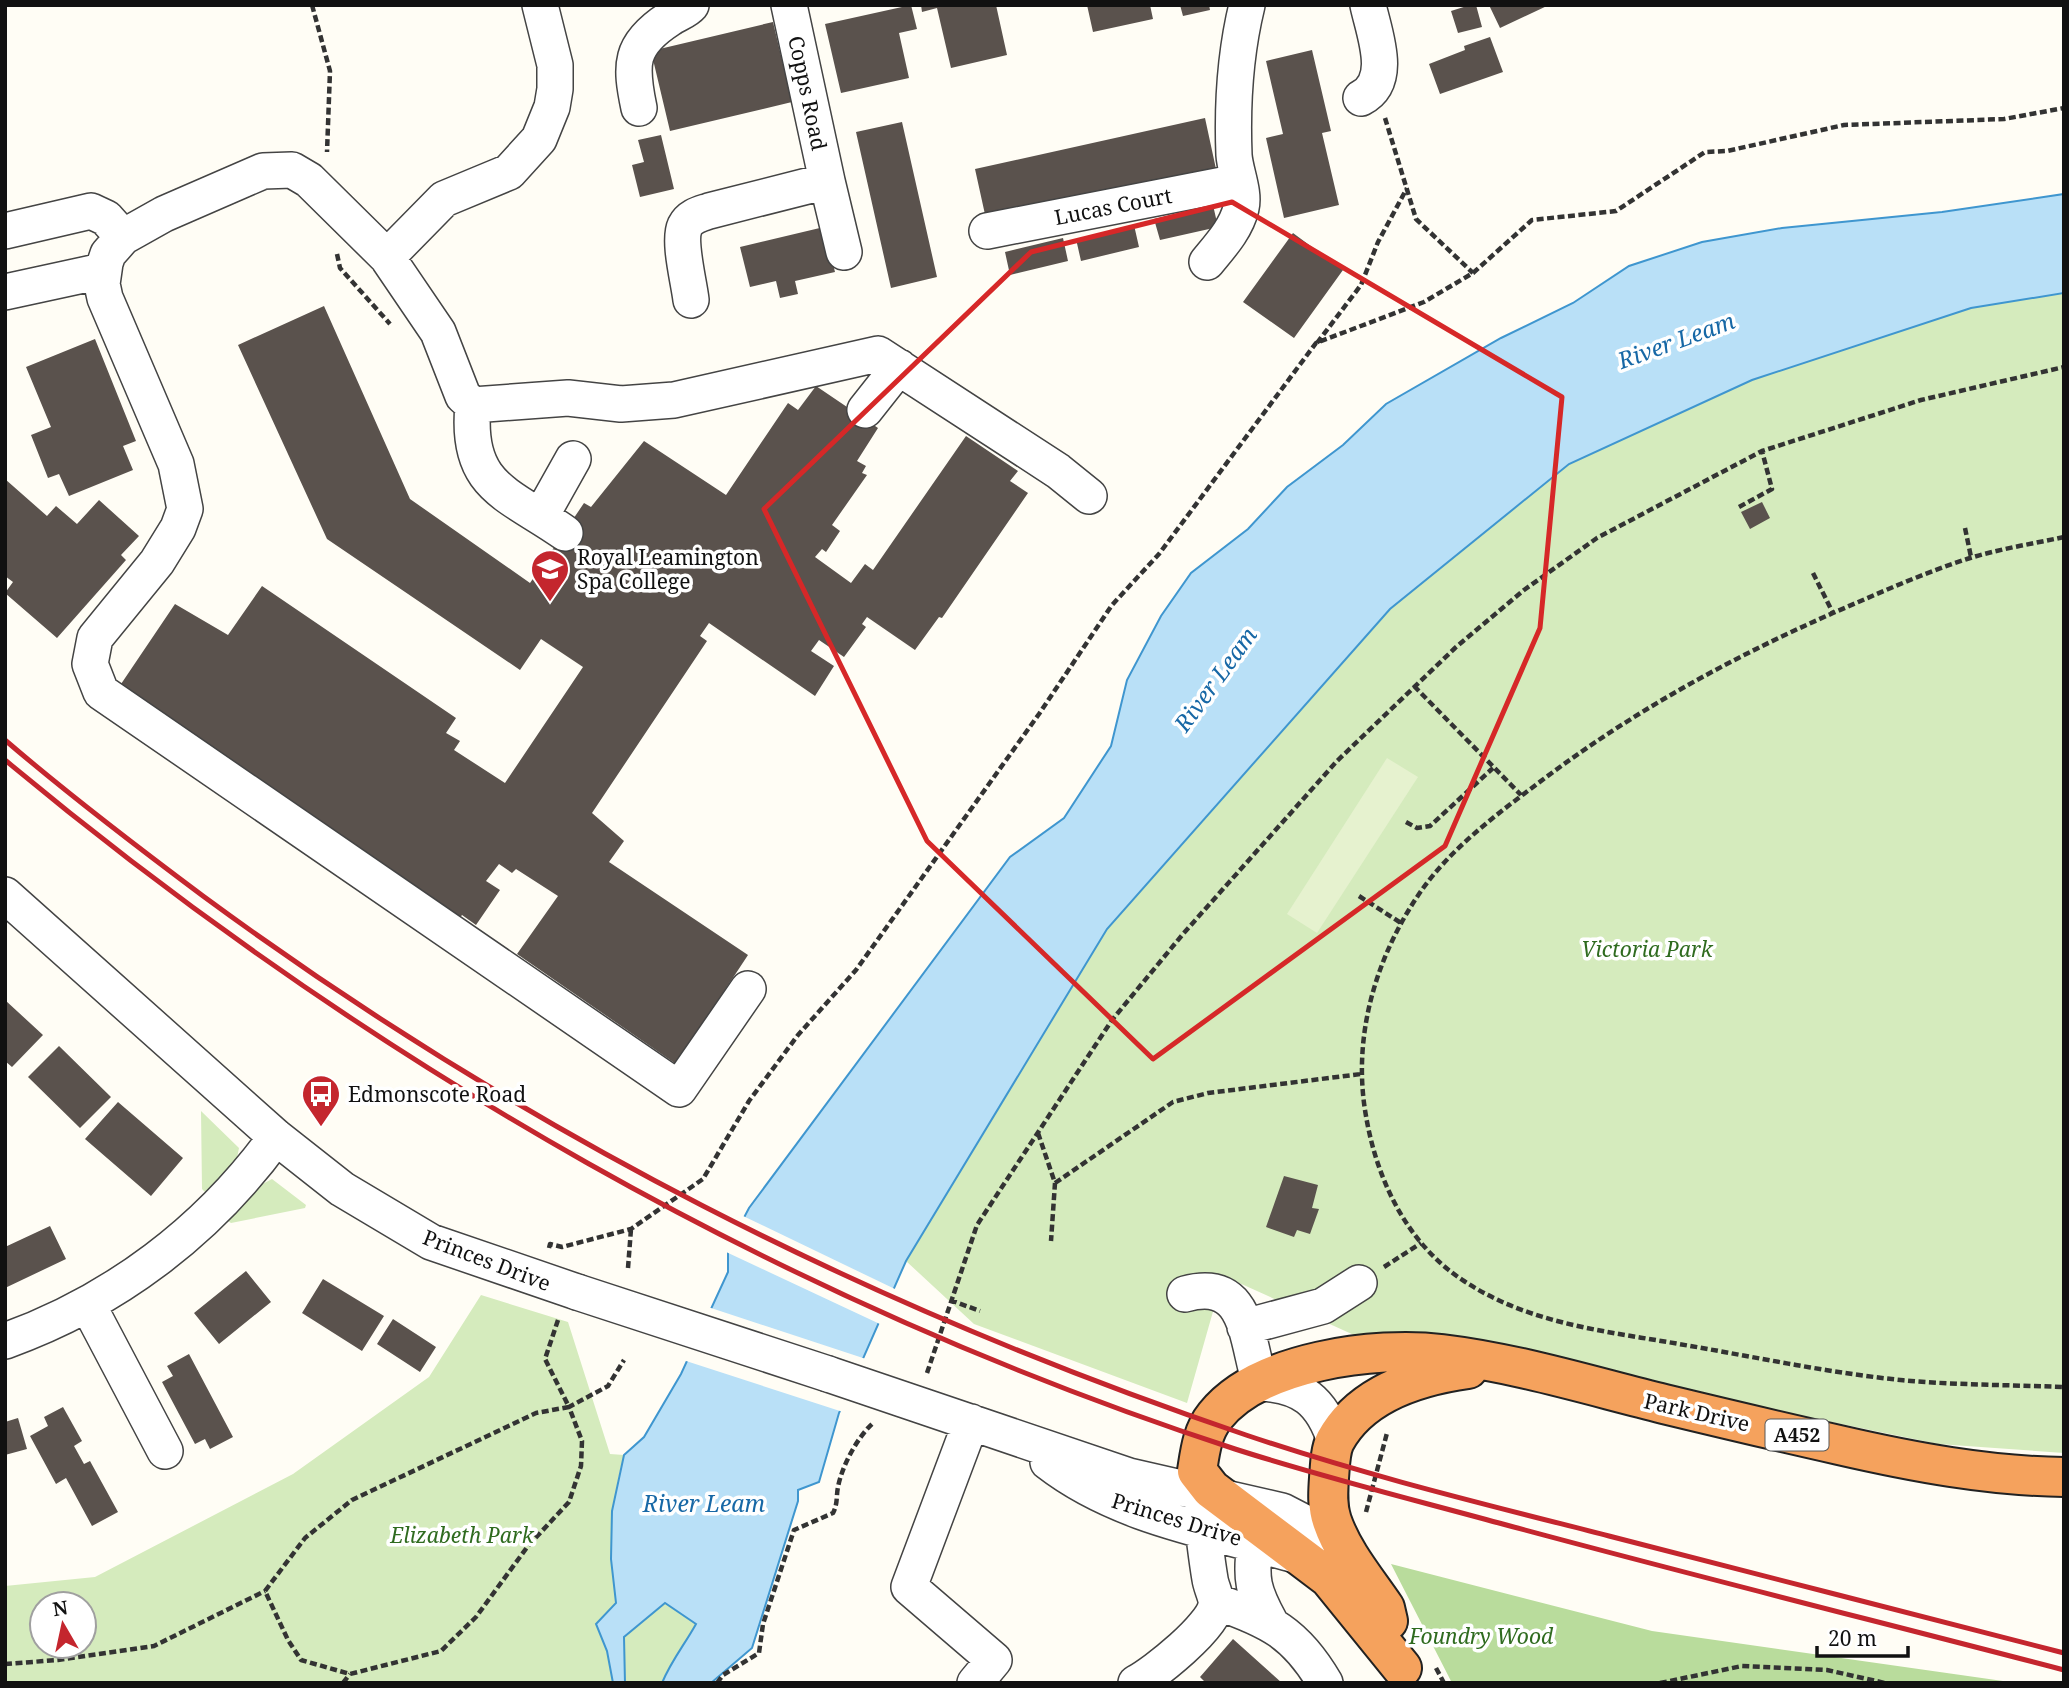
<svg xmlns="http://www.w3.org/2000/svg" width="2069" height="1688" font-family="'Noto Serif',serif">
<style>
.green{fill:#d5ebbd;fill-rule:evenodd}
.forest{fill:#b9dc9c}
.pitch{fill:#e6f2cf}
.water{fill:#b9e0f7;stroke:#3f96cf;stroke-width:2}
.pier{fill:#fffdf5}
.building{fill:#5a524d}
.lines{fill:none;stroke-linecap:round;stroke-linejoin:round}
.minor-casing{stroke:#444;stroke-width:38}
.highway-casing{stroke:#222;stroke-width:42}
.path{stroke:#333;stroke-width:4.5;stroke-dasharray:7 3.5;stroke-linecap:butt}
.minor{stroke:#fff;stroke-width:35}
.highway{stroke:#f5a25d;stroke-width:38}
.rail{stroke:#c4262e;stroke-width:5}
.minor-bridge-casing{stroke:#444;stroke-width:38;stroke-linecap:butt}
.minor-bridge{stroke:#fff;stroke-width:35}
.marked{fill:none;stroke:#d62828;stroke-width:5;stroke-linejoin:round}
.labels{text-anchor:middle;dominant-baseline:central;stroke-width:7;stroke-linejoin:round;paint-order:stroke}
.shield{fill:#fff;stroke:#585858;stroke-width:2}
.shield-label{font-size:19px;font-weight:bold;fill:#111}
.street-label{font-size:21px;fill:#111;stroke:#fff}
.poi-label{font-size:21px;fill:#111;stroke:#fff;text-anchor:start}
.park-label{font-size:21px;font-style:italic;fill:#2f6b1f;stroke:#fff}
.water-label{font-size:23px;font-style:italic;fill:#1768a6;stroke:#fff}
</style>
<rect width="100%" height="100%" fill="#fffdf5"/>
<path class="green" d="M2064,293v1160l-126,-9 -223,-46 -350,-58 -128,-58 -23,26 -27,95 -213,-79 -68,-63 201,-332 283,-320 179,-145 183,-84 219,-72z
M201,1111l38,37 -3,15 -28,32 -6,-6z
M272,1179l34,26 -1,3 -74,15 -6,-4 30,-31z
M481,1295l87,27 42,132 14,1c-14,49 -14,98 -8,148l-20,21 11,27 6,32h-608v-97l90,-9 198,-103 136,-97zM42,1604h42v42h-42z
M665,1603l31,20c-11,21 -25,38 -34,60h-37l-1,-46z"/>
<path class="forest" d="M1391,1564l261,67 365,52h-565z"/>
<path class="pitch" d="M1387,758l31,19 -101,156 -30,-19z"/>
<path class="water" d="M2064,194v99l-93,15 -219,72 -183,84 -179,145 -283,320 -201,332 -67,152 -20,69 -21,8v11l-46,147 -41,35h-49c9,-22 23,-39 34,-59l-31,-21 -41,34 1,46h-12l-6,-32 -11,-27 20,-21 -5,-44 1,-48 12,-56 20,-18 37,-63 47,-102v-24l21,-40 261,-351 54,-39 47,-72 16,-66 34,-64 30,-43 57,-44 39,-42 56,-42 43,-41 115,-66 72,-35 56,-37 73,-24 80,-14 160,-16z"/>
<path class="pier" d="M741,1215l156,75 -15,35 -158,-74z
M708,1307l158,52 -23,53 -160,-52z"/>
<path class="building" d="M911,5l6,24 -18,4 10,45 -68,15 -16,-69z
M921,5h75l11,50 -56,13 -14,-60 -15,4z
M1087,5h63l3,14 -60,13z
M1180,5h29l1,5 -27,6z
M1470,5h6l6,22 -24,6 -7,-22z
M1489,5h60l-49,23z
M773,22l19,80 -122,29 -19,-80z
M1490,37l13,35 -63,22 -11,-30 36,-14 -1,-4z
M1312,50l19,81 -9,2 17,72 -55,13 -18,-80 17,-4 -17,-73z
M1205,118l11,51 -230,50 -11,-50z
M902,122l35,155 -46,11 -35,-156z
M661,135l13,54 -34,8 -8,-32 12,-3 -6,-22z
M1213,205l5,22 -58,13 -6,-21z
M1134,225l5,22 -58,14 -5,-22z
M824,227l11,45 -40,9 3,13 -18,4 -4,-17 -26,6 -10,-40z
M1293,233l50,37 -49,68 -51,-36z
M1063,238l5,23 -58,14 -5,-23z
M324,306l86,193 120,84 54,-80 7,4 53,-66 82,54 62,-92 10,7 18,-24 62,42 -21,33 9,5 -4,7 5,2 -35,50 8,6 -14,21 -4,-3 -7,8 36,26 14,-19 8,6 93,-134 52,35 -8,10 18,12 -86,125 -3,-1 -24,33 -48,-33 -5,7 4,3 -22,30 -25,-17 -8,11 23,15 -19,30 -106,-73 -9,13 7,5 -115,172 32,28 -15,21 139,93 -72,109 -159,-110 41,-58 -42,-27 -4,4 -13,-9 -13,17 14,9 -24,35 -14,-10 -3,4 -340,-232 56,-83 53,31 34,-49 194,132 -10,15 14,8 -6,9 51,33 78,-116 -42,-28 -21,31 -193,-131 -89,-194z
M95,339l41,102 -13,5 10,24 -64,26 -10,-22 -11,4 -17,-43 20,-8 -25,-60z
M5,479l42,37 9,-10 21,18 22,-24 40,36 -18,19 5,5 -69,78 -52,-45 8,-11 -8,-6z
M1762,502l8,16 -20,11 -9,-17z
M5,1000l38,35 -31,32 -7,-6z
M59,1046l52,51 -31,31 -52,-51z
M118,1102l65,56 -32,38 -66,-57z
M1284,1176l34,9 -6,23 7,1 -9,25 -13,-4 -3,7 -28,-10z
M50,1226l16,33 -61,29v-41z
M246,1271l25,31 -52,42 -25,-31z
M323,1279l61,37 -22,35 -60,-38z
M393,1319l43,28 -16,25 -43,-28z
M189,1354l44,83 -23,12 -5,-10 -10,5 -33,-62 11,-6 -6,-10z
M63,1407l19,34 -8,5 10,18 6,-3 28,51 -26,14 -26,-48 -10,6 -26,-48 18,-10 -4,-9z
M18,1418l9,31 -22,6v-33z
M1233,1639l49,44h-76l-6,-6z"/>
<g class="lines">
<defs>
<path id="minor" d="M789,5l38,176
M1361,98c33,-17 13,-65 7,-93
M639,108c-9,-43 -10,-63 30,-89 7,-5 17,-8 22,-14
M5,231l86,-20 15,7 17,19
M987,231l251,-49
M387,257l57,-58 65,-27 30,-33 13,-32 3,-18v-24l-15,-60
M1207,262c13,-16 29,-33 34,-54 4,-16 -6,-37 -7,-53 -2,-51 1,-101 13,-150
M5,292l97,-21
M691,300c-2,-18 -13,-59 -6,-74 5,-10 15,-12 24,-15l118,-30 17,71
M473,405c-8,82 35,88 92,128
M865,410l34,-43
M541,516l32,-57
M5,895l271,242 66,52 89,53 146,50
M748,989l-69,100 -578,-397 -11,-28 5,-26 62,-76 21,-34 7,-19 -9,-45 -71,-166 -3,-14 3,-21 3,-9 15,-17 41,-23 99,-43 29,-1 17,10 78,77 51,75 25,64 10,9 95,-7 53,6 53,-4 204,-46 180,117 31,25
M1185,1294c64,-17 61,45 75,89 42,2 62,18 75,58
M88,1305l77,146
M1245,1327l78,-21 36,-23
M5,1341c109,-39 203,-110 271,-204
M828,1374l301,102 153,35 58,30
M971,1422l-62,165 85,73 -19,23
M1048,1462c71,55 163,69 247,93
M1255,1544c-5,35 -2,47 15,78
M1217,1602c52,18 79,31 108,81
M1136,1683c19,-10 77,-56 80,-78 1,-8 -5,-18 -6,-26 -4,-23 -6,-47 -10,-70"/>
<path id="highway" d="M1388,1621l-3,-13c-19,-28 -42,-55 -53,-87 -5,-14 -4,-29 -3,-43 1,-11 1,-27 6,-37 26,-48 83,-65 133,-72
M1402,1668l-73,-90 -118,-89 -14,-18c3,-19 5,-39 18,-55 44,-55 160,-70 227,-62 75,9 149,32 222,50 58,14 117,28 175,41 74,17 149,31 225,32"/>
</defs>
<use href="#minor" class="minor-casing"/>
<use href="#highway" class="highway-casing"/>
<path class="path" d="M312,5l18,66 -3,81
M1385,118l31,101 57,54
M337,254l3,14 50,56
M1317,343l44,-58 17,-43 29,-54
M1739,507l33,-18 -10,-38
M1965,528l6,29
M2064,537c-32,7 -66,12 -97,22 -46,15 -90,35 -134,54 -104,46 -197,97 -288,165 -45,34 -94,69 -126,116 -44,65 -67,144 -53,222 11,65 42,129 98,165 65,43 141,50 215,63 77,13 154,30 232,37 50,4 102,4 153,6
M1813,573l20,40
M1414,686l107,109
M1406,822l11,6 13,-2 63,-58
M1359,896l42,27
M1038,1133l17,50 -4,58
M1055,1183l118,-81 35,-9 153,-19
M549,1248l1,-4 12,3 69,-18 72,-50 46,-78 49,-66 58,-65 183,-256 73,-109 47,-51 157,-211 108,-41 49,-29 59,-53 84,-9 89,-59 22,-1 117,-26 160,-6 60,-11
M1384,1267l37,-24
M628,1268l3,-39
M950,1300l30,11
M558,1320l-13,39 24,48 -33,6 -184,87 -47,38 -40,53 23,49 13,20 49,14 91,-23 35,-34 52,-71 41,-44 12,-36 1,-25 -13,-34 39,-21 16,-26
M927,1373l50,-148 135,-205 71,-86 154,-173 118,-113 69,-58 73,-52 165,-87 159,-51 143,-33
M1366,1512l21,-79
M5,1664l53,-4 96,-14 111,-55
M1436,1668l8,15
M343,1683l7,-9
M717,1683l6,-8 36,-22 4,-29 31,-94 39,-17c5,-10 3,-16 5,-26 4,-21 19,-49 34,-63
M1660,1683l82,-17 85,4 58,13"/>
<use href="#minor" class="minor"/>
<use href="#highway" class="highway"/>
<path class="rail" d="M5,740c64,55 131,106 198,156 321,236 665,411 1043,539 118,40 242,70 363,101 152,39 303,78 455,117
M5,760c364,303 779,542 1230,689 87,28 176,50 264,74 188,51 377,98 565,147"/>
<defs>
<path id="minor-bridge" d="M577,1292l251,82"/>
</defs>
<use href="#minor-bridge" class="minor-bridge-casing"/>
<use href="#minor-bridge" class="minor-bridge"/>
</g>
<path class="marked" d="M1232,202l330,195 -22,231 -95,218 -292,213 -226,-218 -163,-332 267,-257z"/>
<defs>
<symbol id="university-pin" viewBox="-11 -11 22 30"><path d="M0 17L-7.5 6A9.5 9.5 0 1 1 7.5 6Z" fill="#c4262e" stroke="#fff"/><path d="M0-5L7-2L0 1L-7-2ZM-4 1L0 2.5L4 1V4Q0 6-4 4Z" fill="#fff"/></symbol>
<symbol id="bus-pin" viewBox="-11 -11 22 30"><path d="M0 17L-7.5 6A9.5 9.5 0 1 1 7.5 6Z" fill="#c4262e" stroke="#fff"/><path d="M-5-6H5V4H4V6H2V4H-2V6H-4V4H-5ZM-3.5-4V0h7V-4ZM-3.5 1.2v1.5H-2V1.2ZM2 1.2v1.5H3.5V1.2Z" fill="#fff"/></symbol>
</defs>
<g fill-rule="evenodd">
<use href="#university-pin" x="528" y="547" width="44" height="60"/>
<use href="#bus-pin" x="299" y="1072" width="44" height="60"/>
</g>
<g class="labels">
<rect class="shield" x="1765.5" y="1419.5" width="63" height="31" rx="5"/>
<g class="shield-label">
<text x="1797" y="1435">A452</text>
</g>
<g class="street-label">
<text transform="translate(808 93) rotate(78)">Copps Road</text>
<text transform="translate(1113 206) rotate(-11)">Lucas Court</text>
<text transform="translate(487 1260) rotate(21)">Princes Drive</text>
<text transform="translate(1697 1412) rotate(13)">Park Drive</text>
<text transform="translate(1177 1519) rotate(17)">Princes Drive</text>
</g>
<g class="poi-label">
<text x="577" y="557">Royal Leamington<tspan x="577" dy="24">Spa College</tspan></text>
<text x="348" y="1094">Edmonscote Road</text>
</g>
<g class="park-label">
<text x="1647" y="949">Victoria Park</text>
<text x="462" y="1535">Elizabeth Park</text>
<text x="1481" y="1636">Foundry Wood</text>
</g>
<g class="water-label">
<text transform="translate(1676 340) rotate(-20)">River Leam</text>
<text transform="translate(1215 679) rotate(-54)">River Leam</text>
<text x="704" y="1503">River Leam</text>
</g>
</g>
<rect width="2069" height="1688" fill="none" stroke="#111111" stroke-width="14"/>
<g transform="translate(63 1625) rotate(351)"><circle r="33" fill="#ffffff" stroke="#a0a0a0" stroke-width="2"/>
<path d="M0-5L12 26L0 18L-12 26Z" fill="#c4262e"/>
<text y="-10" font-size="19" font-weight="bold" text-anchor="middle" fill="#111111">N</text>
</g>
<path d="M1817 1646v10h91v-10" fill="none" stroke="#111111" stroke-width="3.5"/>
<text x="1828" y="1646" font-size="21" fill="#111111" stroke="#ffffff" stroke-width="5" paint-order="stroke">20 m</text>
</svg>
